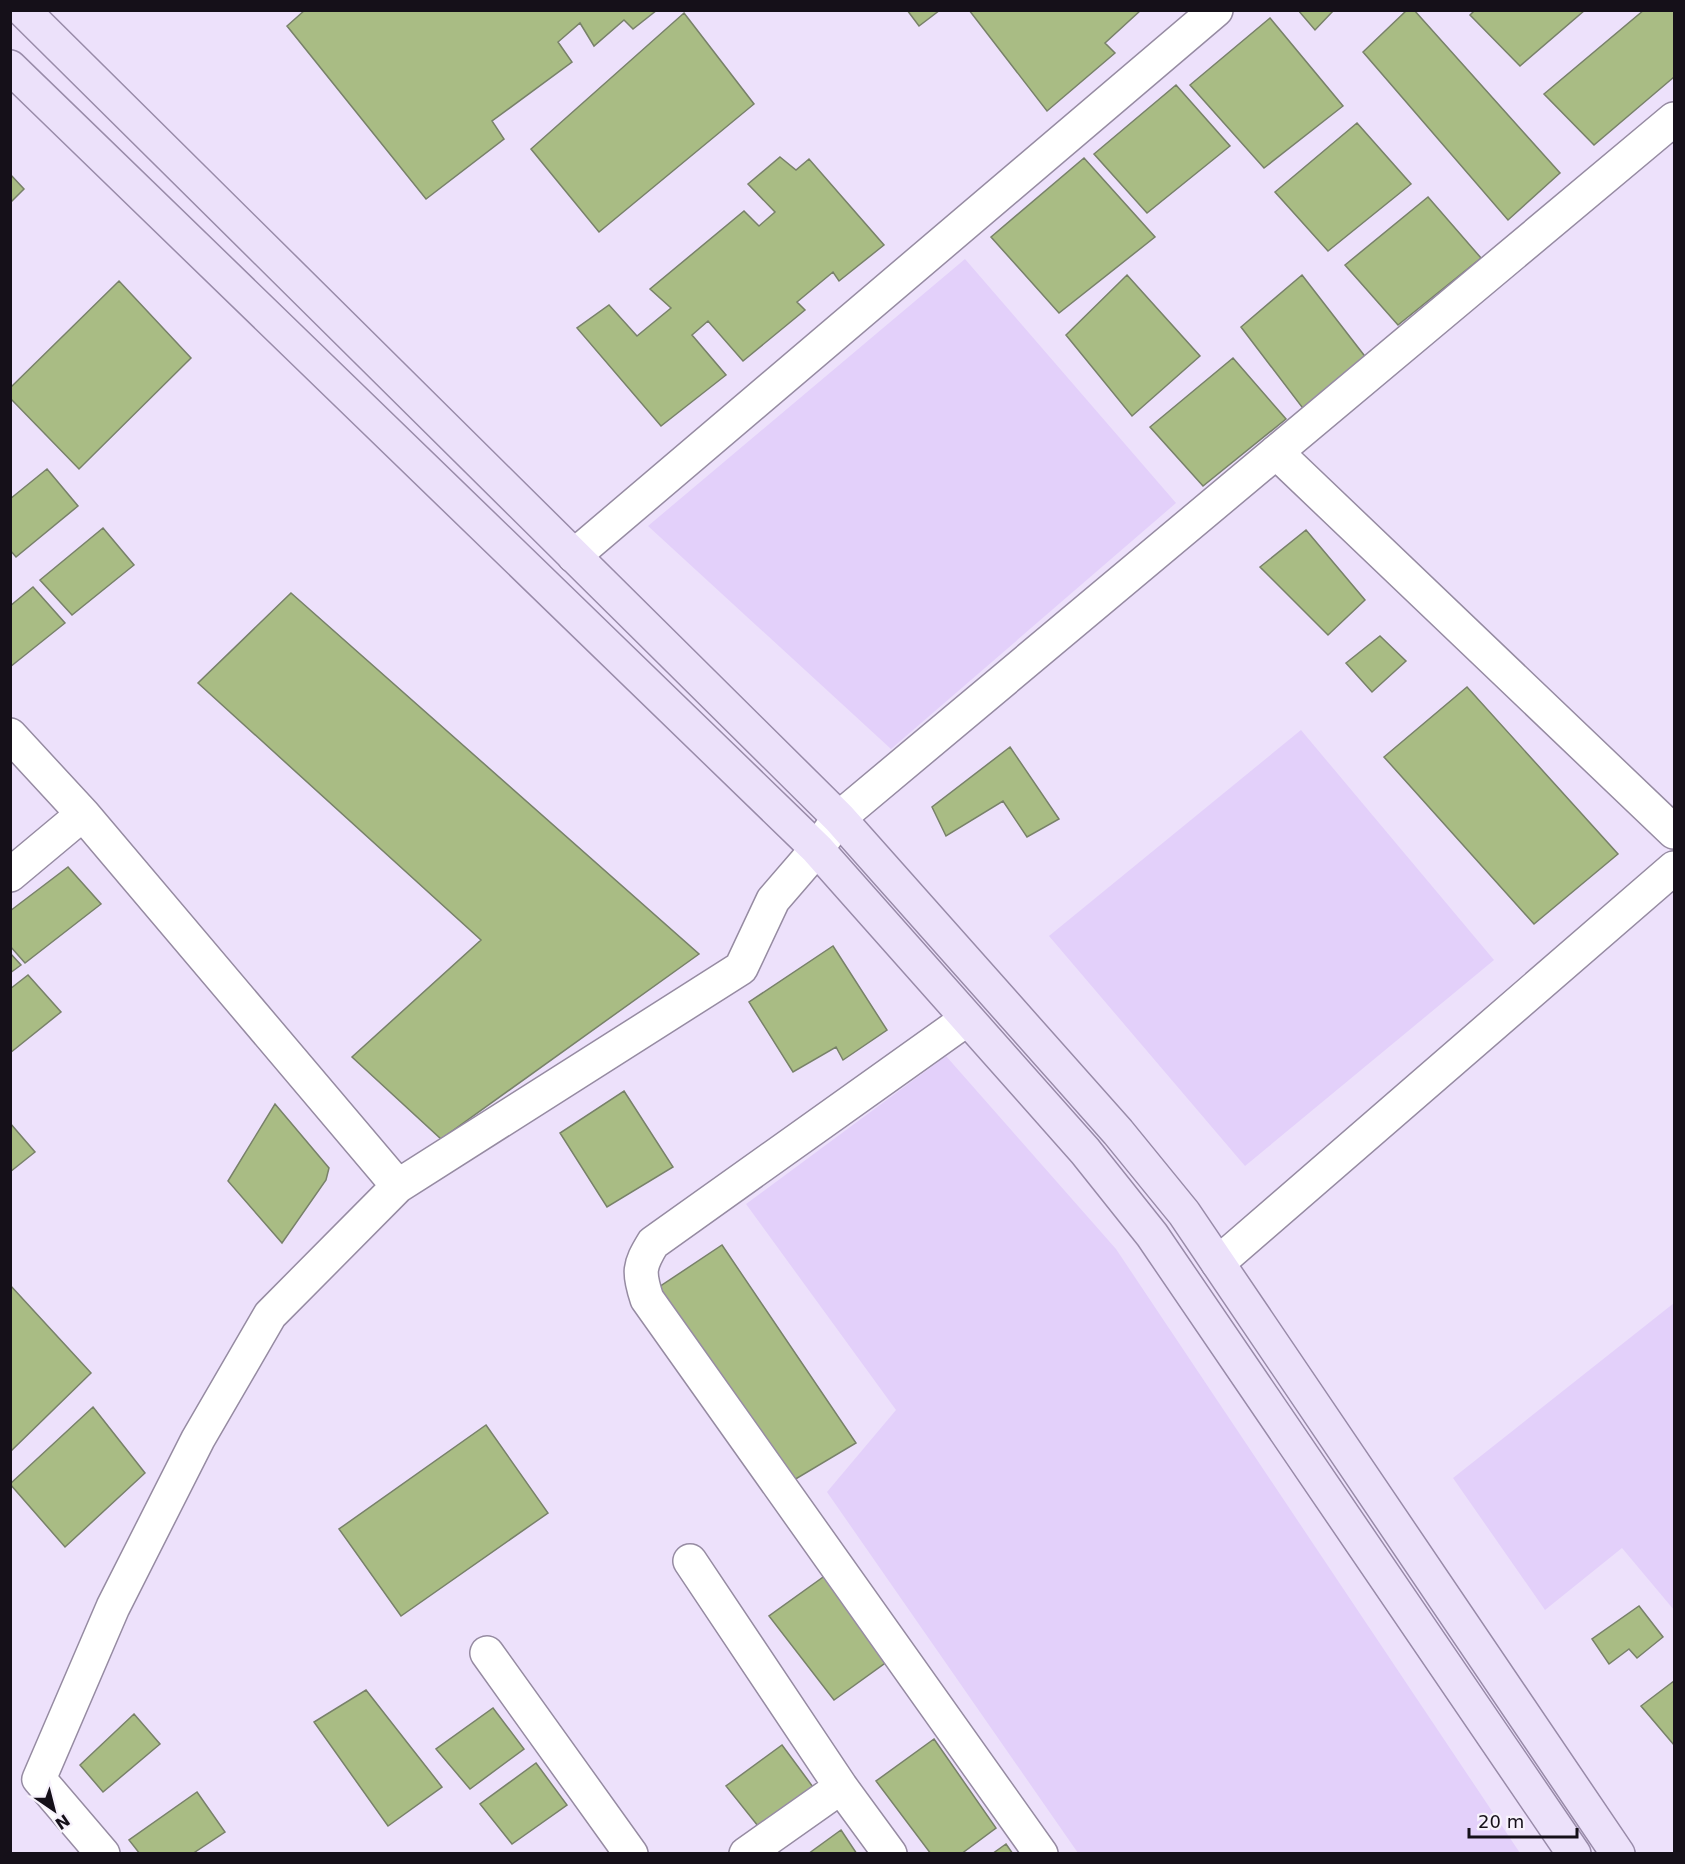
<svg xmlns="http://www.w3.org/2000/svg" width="1685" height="1864" font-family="'DejaVu Sans',sans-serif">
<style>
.green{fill:#e3d0fa}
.building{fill:#a9bc84;stroke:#788169;stroke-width:1.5}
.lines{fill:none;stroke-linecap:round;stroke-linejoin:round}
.minor-casing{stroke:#968ba2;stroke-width:36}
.major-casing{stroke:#998ba9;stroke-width:36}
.minor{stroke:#fff;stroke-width:33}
.major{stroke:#ece1fa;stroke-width:33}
</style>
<rect width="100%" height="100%" fill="#ede1fb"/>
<path class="green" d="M965,259l211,244 -285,246 -243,-223z
M1301,730l193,230 -249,206 -196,-230z
M946,1056l170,193 404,604h-442l-251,-361 69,-82 -150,-206z
M1674,1303v307l-52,-62 -77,62 -92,-132z"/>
<path class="building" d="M305,10h352l-24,19 -9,-9 -30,26 -14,-23 -22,19 14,20 -80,59 12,18 -78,60 -139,-173z
M907,10h33l-21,16z
M969,10h172l-36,33 10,10 -68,58z
M1298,10h36l-19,20z
M1407,10h7l146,163 -52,47 -145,-168z
M1475,10h110l-65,56 -50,-51z
M1644,10h30v67l-80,68 -50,-51z
M684,13l70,91 -155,128 -68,-83z
M1270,18l73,88 -79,62 -74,-83z
M1176,85l54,61 -83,67 -53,-59z
M1357,123l54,61 -83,67 -53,-59z
M780,157l16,13 13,-11 75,86 -45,36 -6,-9 -36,30 8,8 -62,51 -35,-40 -16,14 34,40 -65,51 -84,-98 32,-23 28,31 34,-28 -21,-19 94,-78 15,15 16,-14 -27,-28z
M1084,158l71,79 -96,76 -68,-76z
M10,174l14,15 -14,14z
M1428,197l53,61 -83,67 -53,-60z
M1127,275l73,81 -68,60 -66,-81z
M1302,275l65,84 -62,52 -64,-84z
M119,281l72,77 -112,111 -69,-71v-10z
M1233,358l53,61 -83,67 -53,-59z
M47,469l31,37 -62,51 -6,-7v-51z
M103,528l31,37 -62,50 -32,-35z
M1306,530l59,70 -37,35 -68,-68z
M33,587l32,36 -55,44v-61z
M291,593l408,361 -258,185 -89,-82 129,-117 -283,-257z
M1380,636l26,25 -34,31 -26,-29z
M1467,687l151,167 -84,70 -150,-167z
M1010,747l49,72 -32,18 -24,-36 -57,35 -14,-29z
M68,867l33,37 -76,59 -15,-17v-35z
M833,946l54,84 -44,30 -7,-13 -43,25 -44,-70z
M10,953l11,12 -11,8z
M28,975l33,37 -51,41v-64z
M624,1091l49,76 -66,40 -47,-74z
M275,1104l54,64 -3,12 -44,63 -54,-62z
M10,1123l25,29 -25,20z
M722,1245l134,198 -62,37 -138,-191z
M10,1285l81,88 -81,79z
M93,1407l52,66 -80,74 -55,-63z
M486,1425l62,88 -147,103 -62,-87z
M826,1575l62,86 -54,39 -65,-84z
M1639,1606l24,31 -26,21 -8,-9 -20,15 -17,-25z
M1674,1681v64l-33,-39z
M366,1690l76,97 -54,39 -74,-104z
M493,1708l31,41 -54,40 -34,-40z
M134,1714l26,30 -57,48 -23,-27z
M934,1739l62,89 -35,26h-30l-55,-73z
M782,1745l31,42 -55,39 -32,-40z
M536,1763l31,42 -55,39 -32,-40z
M197,1792l28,40 -33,22h-52l-11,-14z
M841,1830l16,24h-49z
M1006,1844l7,10h-21z"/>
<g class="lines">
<defs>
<path id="minor" d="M1276,452l398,380
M574,556l642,-546
M10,735l73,79 315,372
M10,875l73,-61
M967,1019l-314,224c-14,23 -15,29 -6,56l394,555
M1218,1263l456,-395
M690,1561l151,226 49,67
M487,1653l144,201
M103,1854l-64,-75 74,-172 85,-168 72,-124 128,-129 343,-218 32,-68 44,-51 22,-31 835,-699
M746,1854l95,-67"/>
<path id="major" d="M23,10l816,808 279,314 66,81 434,641
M10,67l807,782 268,302 67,84 422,619"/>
</defs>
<use href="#minor" class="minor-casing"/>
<use href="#major" class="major-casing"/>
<use href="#minor" class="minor"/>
<use href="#major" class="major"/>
</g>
<rect width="1685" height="1864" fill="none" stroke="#151019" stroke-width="24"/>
<g transform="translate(54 1810) rotate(145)" stroke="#f7f2fc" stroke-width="4.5" paint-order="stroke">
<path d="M0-4.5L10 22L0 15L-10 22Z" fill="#151019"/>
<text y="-9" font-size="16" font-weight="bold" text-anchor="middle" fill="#151019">N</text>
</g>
<path d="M1469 1828v9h108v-9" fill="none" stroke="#151019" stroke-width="3"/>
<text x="1478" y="1828" font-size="18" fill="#151019" stroke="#f7f2fc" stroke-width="4.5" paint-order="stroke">20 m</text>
</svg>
